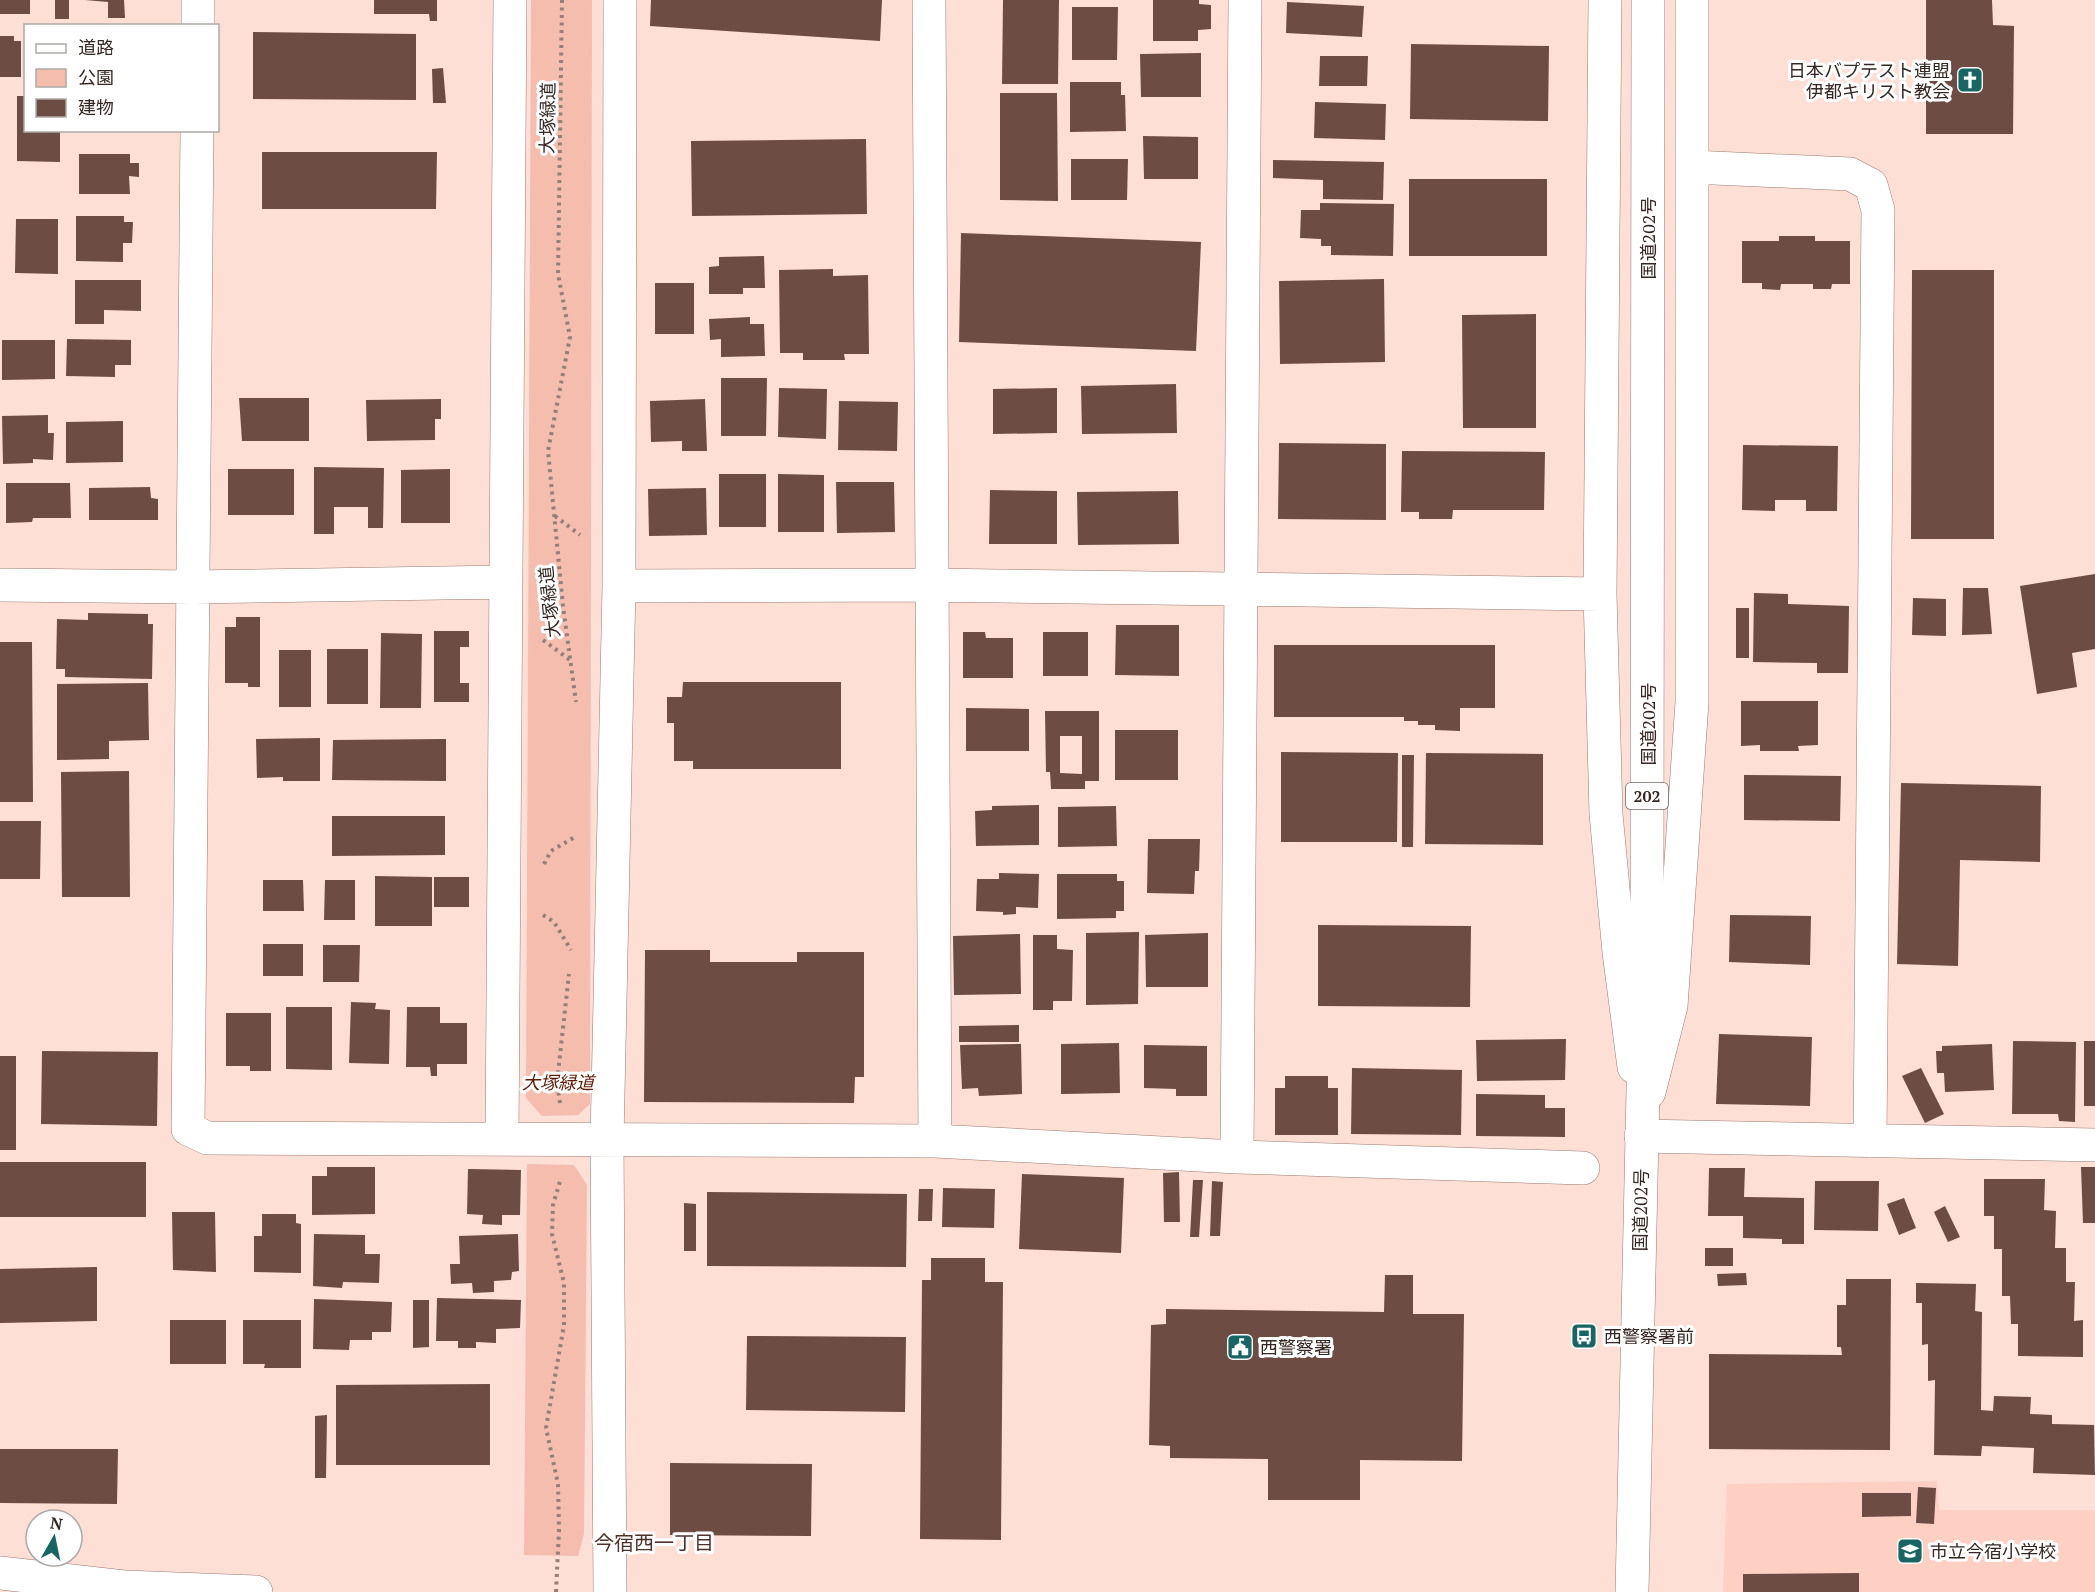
<svg xmlns="http://www.w3.org/2000/svg" width="2095" height="1592" font-family="'PT Serif','Noto Sans JP',serif">
<style>
.built{fill:#fed0c3}
.green{fill:#f5bdad}
.building{fill:#6c4c43;fill-rule:evenodd}
.lines{fill:none;stroke-linecap:round;stroke-linejoin:round}
.minor-casing{stroke:#9b7a70;stroke-width:34}
.tertiary-casing{stroke:#9b7a70;stroke-width:34}
.trunk-casing{stroke:#9b7a70;stroke-width:34}
.path{stroke:#957f79;stroke-width:4;stroke-dasharray:3 4.5;stroke-linecap:butt}
.minor{stroke:#fff;stroke-width:33}
.tertiary{stroke:#fff;stroke-width:33}
.trunk{stroke:#fff;stroke-width:33}
.labels{text-anchor:middle;dominant-baseline:central;stroke-width:6;stroke-linejoin:round;paint-order:stroke}
.shield{fill:#fff;stroke:#726865;stroke-width:1.5}
.shield-label{font-size:16px;font-weight:bold;fill:#352723}
.poi-label{font-size:18px;fill:#352723;stroke:#fff;text-anchor:start}
.street-label{font-size:18px;fill:#352723;stroke:#fff}
.park-label{font-size:18px;font-style:italic;fill:#5f1c07;stroke:#fff}
.neighbourhood-label{font-size:20px;fill:#4e3128;stroke:#fff}
</style>
<rect width="100%" height="100%" fill="#fddfd6"/>
<path class="built" d="M1937,1481l2,29h156v82h-372l4,-108z"/>
<path class="green" d="M531,0h61l-2,1104 -12,11 -36,1 -16,-18z
M527,1164l47,1 13,20 -3,349 -6,22 -54,-1z"/>
<path class="building" d="M0,0h30v14h-30z
M55,0h14v19h-14z
M85,0h39l1,18h-17v-16z
M374,0h63v21h-7l-1,-7h-55z
M651,0h231l-2,41 -230,-15z
M1003,0h56l-1,84h-56z
M1153,0h46v4l12,1v24l-13,1v11h-45z
M1926,0h66l1,25 21,1 -1,108h-87z
M1287,2l77,4 -2,31 -76,-4z
M1072,7h46l-1,53h-45z
M253,32l163,2v66l-163,-1z
M0,36h14v5h7v36h-21z
M1411,44l138,2 -1,75 -138,-2z
M1201,53v44h-60l-1,-43z
M1320,56h48l-1,30h-48z
M443,68l3,35h-13l-1,-34z
M1070,82h51v13h4l1,36 -56,1z
M1000,93h57l1,108 -58,-1z
M17,96h9v34h34v32l-43,-1z
M1315,102l71,2 -1,36 -71,-2z
M1143,136l55,1v42h-54z
M866,139l1,75 -175,2 -1,-75z
M262,152h175l-1,57h-174z
M79,154h51v9h9v14l-10,-1 1,18h-51z
M1071,159h57l-1,41h-56z
M1273,160l111,2 -1,38 -60,-1v-19l-50,-2z
M1409,179h138v77h-138z
M1320,203l74,1 -1,52 -62,-1v-9h-10v-7l-21,-1 1,-28h19z
M76,216h48v6h9l-1,21h-9v19l-47,-1z
M16,219h42v55l-43,-1z
M961,233l240,9 -5,109 -237,-9z
M1779,236h36v5h35v43h-18l-1,5h-18v-5h-32l-1,6 -18,-1v-6h-20v-42h37z
M764,256l1,32h-22v6h-34v-27l10,-1v-9z
M833,269v7l35,-1 1,79h-25l1,6h-42v-7h-23l-1,-83z
M1912,270h82v269h-83z
M1384,279l1,83 -105,2 -1,-83z
M75,280h66v31l-37,-1v14h-29z
M655,283h39v51h-39z
M1536,314v114h-73l-1,-113z
M750,317v7h14l1,32 -44,1v-18l-11,1 -1,-21z
M67,339l64,1v25h-16v12l-49,-1z
M2,340h53v39l-53,1z
M721,378h46l-1,58h-45z
M1176,384l1,49 -95,1 -1,-48z
M779,388l48,1 -1,50 -48,-2z
M1057,388v45l-64,1v-45z
M239,398h70v43h-67z
M441,399v20h-6v21l-68,1 -1,-41z
M705,399l2,52h-25v-10l-31,1 -1,-41z
M839,401l59,1 -1,49 -59,-1z
M48,415v18h6l-1,27 -20,-1v4l-30,1 -1,-48z
M123,421v41l-57,1v-41z
M1279,443l107,1v76l-108,-1z
M1743,445l95,1 -1,65h-31v-11h-31v11l-33,-1z
M1402,451l143,1 -1,58h-91l-1,9h-33v-7h-18z
M314,467l70,1 -1,60h-15v-21h-34v27h-20z
M228,469h66v46h-66z
M450,469v54h-49v-53z
M719,474h47v53h-47z
M778,474l46,1v57h-46z
M836,482h58l1,50 -58,1z
M6,483h64l1,35h-38l-1,4 -26,1z
M150,487l1,11 7,1v21h-69v-32z
M706,488l1,47 -58,1 -1,-47z
M990,490l67,1v53h-68z
M1178,491l1,53 -101,1 -1,-53z
M2095,574v75l-23,4 5,34 -40,7 -17,-108z
M1963,588h25l4,46 -30,1z
M1754,593l34,1v10l61,2 -1,67h-31v-10l-64,-1z
M1913,598l33,1v37l-34,-1z
M1736,608h13v50h-13z
M88,613l60,1v10h5l-1,55 -87,-2v-8h-9l1,-50 31,1z
M236,617h24v70h-12v-4h-23v-56h11z
M1116,625h63v51l-64,-1z
M434,631h35v16h-9v36h9v19h-35z
M963,632h22l1,6h27v40h-50z
M1043,632h45v44h-45z
M381,633l41,1 -1,74h-41z
M0,642h32l1,160h-33z
M1274,645h221v63h-35v23l-25,-1v-5h-17v-4h-14v-4h-130z
M327,649h41v55h-41z
M279,650h32v57h-32z
M683,682h158v87h-148v-8h-19v-38h-7v-26h15z
M148,683l1,57 -40,1v18l-52,1v-76z
M1741,701h77v44l-20,1 1,5h-39v-6l-19,1z
M966,708l63,1v42h-63z
M1045,711h54v70h-14v8h-34l-1,-17h-4zM1060,736h22v38l-22,-1z
M1115,730h63v50h-63z
M320,738v43h-37v-4l-26,1 -1,-39z
M446,739v42l-114,-1 1,-40z
M1281,752l117,1 -1,89h-116z
M1426,753l117,1v91l-118,-1z
M1402,755h12l-1,92h-11z
M129,771l1,126h-68l-1,-125z
M1744,775l97,1 -1,45 -96,-1z
M1901,783l140,3 -1,76 -80,-2 -2,106 -61,-2z
M1039,805v40l-63,1 -1,-35 17,-1v-4z
M1116,806l1,40 -59,1v-40z
M332,816h113v39l-113,1z
M0,821h41l-1,58h-40z
M1148,839h52l-1,32h-4l-1,23 -47,-1z
M999,873l40,1 -1,34 -22,-1v7l-13,1v-3l-27,-1 1,-32h22z
M1057,874h60v7h7v30h-8v7l-59,1z
M375,876l57,1v49h-57z
M434,877h35v30h-35z
M263,880h40l1,31h-41z
M325,880h30v40h-31z
M1730,915l81,1 -1,49 -81,-3z
M1318,925l153,1 -1,81 -152,-1z
M1139,932l-1,72 -52,1v-72z
M1208,933v54h-62l-1,-52z
M1020,934l1,60 -67,1 -1,-59z
M1033,935h24v14l16,1 -1,51h-19v9h-20z
M263,944h40v32h-40z
M323,945h37l-1,37h-36z
M645,950h65v12h87v-10h67v125h-9l-1,26 -210,-1z
M351,1002l25,1 -1,6 15,1 -1,54 -40,-1z
M286,1007h46v63l-46,-1z
M407,1007h33v16h27v41h-30v12h-6l-1,-9h-24z
M226,1013h45v58h-21v-5h-24z
M1019,1025v17h-60v-16z
M1719,1034l93,3 -2,69 -94,-2z
M1566,1039l-1,41 -88,1 -1,-41z
M2013,1041l63,1 -1,80 -16,-1 -1,-7h-46z
M2084,1041h11v65h-11z
M1119,1043l1,50 -59,1v-50z
M1021,1044l1,50 -43,2 -1,-8 -16,1 -2,-44z
M1992,1044l2,46 -49,2 -1,-19h-7l-1,-22h6v-5z
M1144,1045l63,1v50h-31v-7l-32,-1z
M42,1051l116,1 -1,74 -116,-2z
M0,1056h16v94h-16z
M1352,1068l110,2 -1,65 -110,-1z
M1921,1068l23,46 -19,9 -23,-47z
M1285,1076h43v12h10v47h-63v-47h10z
M1476,1094l69,1v13h20v29l-89,-1z
M0,1162h146v55h-146z
M327,1167h48v47l-63,1v-39h15z
M2081,1167h14v56h-12z
M1709,1168h36l-1,29 60,1v46h-22v-5l-39,-1v-22h-35z
M468,1169l53,1 -1,45h-18v10l-20,-1 1,-9 -16,-1z
M1179,1172l1,50h-16l-1,-49z
M1022,1174l102,4 -3,75 -102,-4z
M1984,1179h61l-1,31 12,1 -1,37h11v34h9l-1,39 9,-1v37l-65,-1v-32h-7l-1,-28h-8v-47h-8v-33h-10z
M1193,1180h10l-4,57h-9z
M1212,1181l11,1 -3,54h-10z
M1815,1181h64l-1,50 -64,-1z
M943,1188l52,1 -1,39 -52,-1z
M919,1189h14l-1,32h-14z
M707,1192l200,2 -1,73 -199,-1z
M1904,1198l12,30 -17,7 -12,-31z
M684,1203l12,1v47h-12z
M1945,1206l15,31 -12,5 -14,-30z
M172,1212h43l1,60 -43,-2z
M262,1214h34v9l5,1v49l-47,-1v-36h8z
M314,1234l51,1v19h15l-1,29 -36,-1 -1,6 -29,-2z
M518,1234l1,37 -7,1 -1,8 -17,1v11l-21,1 -1,-10 -21,1 -1,-20h10l-1,-28z
M1705,1248h28v18h-28z
M931,1258h54v24h18l-2,258 -81,-1 2,-259h9z
M97,1267v54l-97,2v-54z
M1746,1273l1,12 -29,1 -1,-12z
M1385,1275h28v39h51l-2,147 -102,-1v40h-92v-41l-98,-1v-12l-21,-1 2,-120 15,-1v-15l218,3z
M1846,1279h45l-1,171 -181,-1v-95l133,1 -1,-8h-4v-42h9z
M1916,1283l60,1 -1,27 7,1 -1,98 12,1 1,-15 37,1 -1,17 22,1v9l42,1 1,50 -62,-2 1,-25 -52,-2 -1,10 -47,-1 1,-75 -7,1v-37l-6,1v-42h-6z
M437,1298l84,2 -1,28 -24,1v14l-20,-1v6h-18v-7h-22z
M314,1299l78,3 -1,30h-19v8h-22l-1,10 -36,-1z
M413,1300h16v47l-16,1z
M170,1320h56v44h-56z
M243,1320h58v48h-37l1,-4h-22z
M747,1336l159,1 -1,75 -159,-2z
M490,1384v81h-154v-80z
M327,1415l-1,63h-11v-62z
M0,1449h118l-1,55 -117,-1z
M670,1463l142,1 -1,72 -141,-1z
M1918,1487l18,1 -2,36 -18,-1z
M1862,1493h49v23l-49,1z
M1859,1573v19h-116v-18z"/>
<g class="lines">
<defs>
<path id="minor" d="M929,0l6,1141
M1605,0l-5,594 6,220 13,138 15,115
M198,26v-26
M197,130l-9,999 19,9 728,3 302,16 346,11
M1692,167l158,7 21,11 7,25 -8,931
M0,585l194,2 312,-5
M619,586l311,-1 670,9
M1649,1092l22,-86 21,-304v-702
M1641,1136l454,9
M502,1139l8,-1139
M1237,1157l8,-1157
M610,1592l-3,-452 12,-554 1,-586"/>
<path id="tertiary" d="M0,1573l124,14 132,5"/>
<path id="trunk" d="M1632,1592l15,-685 1,-907"/>
</defs>
<use href="#minor" class="minor-casing"/>
<use href="#tertiary" class="tertiary-casing"/>
<use href="#trunk" class="trunk-casing"/>
<path class="path" d="M562,0l-4,274 12,63 -22,114 15,155 13,96
M555,516l25,19
M543,640l27,20
M544,864l7,-13 24,-14
M543,915l11,7 17,28
M560,1103l-3,-21 12,-108
M556,1592l3,-62 -1,-46 -12,-56 18,-103v-42l-12,-49 1,-29 8,-27"/>
<use href="#minor" class="minor"/>
<use href="#tertiary" class="tertiary"/>
<use href="#trunk" class="trunk"/>
</g>
<defs>
<symbol id="church-square" viewBox="-11 -11 22 22"><rect x="-9" y="-9" width="18" height="18" rx="4" fill="#176664" stroke="#fff"/><path d="M-1.2-6h2.4v3.5h3.3v2.4h-3.3V6h-2.4V-.1h-3.3v-2.4h3.3Z" fill="#fff"/></symbol>
<symbol id="bus-square" viewBox="-11 -11 22 22"><rect x="-9" y="-9" width="18" height="18" rx="4" fill="#176664" stroke="#fff"/><path d="M-5-6H5V4H4V6H2V4H-2V6H-4V4H-5ZM-3.5-4V0h7V-4ZM-3.5 1.2v1.5H-2V1.2ZM2 1.2v1.5H3.5V1.2Z" fill="#fff"/></symbol>
<symbol id="civic-square" viewBox="-11 -11 22 22"><rect x="-9" y="-9" width="18" height="18" rx="4" fill="#176664" stroke="#fff"/><path d="M-.6-6.5H3V-4.5H.6V-3L4-1V1h2V6H-6V1h2V-1L-.6-3ZM-1.2 2.5V6h2.4V2.5Z" fill="#fff"/></symbol>
<symbol id="school-square" viewBox="-11 -11 22 22"><rect x="-9" y="-9" width="18" height="18" rx="4" fill="#176664" stroke="#fff"/><path d="M0-5L7-2L0 1L-7-2ZM-4 1L0 2.5L4 1V4Q0 6-4 4Z" fill="#fff"/></symbol>
</defs>
<g fill-rule="evenodd">
<use href="#church-square" x="1955" y="65" width="30" height="30"/>
<use href="#bus-square" x="1569" y="1321" width="30" height="30"/>
<use href="#civic-square" x="1225" y="1332" width="30" height="30"/>
<use href="#school-square" x="1895" y="1536" width="30" height="30"/>
</g>
<g class="labels">
<rect class="shield" x="1626" y="783" width="42" height="26" rx="4.5"/>
<g class="shield-label">
<text x="1647" y="796">202</text>
</g>
<g class="poi-label">
<text x="1950" y="70" text-anchor="end">日本バプテスト連盟<tspan x="1950" dy="21">伊都キリスト教会</tspan></text>
<text x="1604" y="1336">西警察署前</text>
<text x="1260" y="1347">西警察署</text>
<text x="1930" y="1551">市立今宿小学校</text>
</g>
<g class="street-label">
<text transform="translate(547 118) rotate(-89)">大塚緑道</text>
<text transform="translate(1648 238) rotate(-90)">国道202号</text>
<text transform="translate(549 602) rotate(-96)">大塚緑道</text>
<text transform="translate(1648 724) rotate(-90)">国道202号</text>
<text transform="translate(1640 1210) rotate(-89)">国道202号</text>
</g>
<g class="park-label">
<text x="558" y="1082">大塚緑道</text>
</g>
<g class="neighbourhood-label">
<text x="654" y="1542">今宿西一丁目</text>
</g>
</g>
<rect x="24" y="24" width="195" height="108" fill="#ffffff" stroke="#aea9a7" stroke-width="1.5"/>
<rect x="36" y="44" width="30" height="9" fill="#ffffff" stroke="#aea9a7" stroke-width="1.5"/>
<text x="78" y="54" font-size="18" fill="#352723">道路</text>
<rect x="36" y="69" width="30" height="18" fill="#f5bdad" stroke="#aea9a7" stroke-width="1.5"/>
<text x="78" y="84" font-size="18" fill="#352723">公園</text>
<rect x="36" y="99" width="30" height="18" fill="#6c4c43" stroke="#aea9a7" stroke-width="1.5"/>
<text x="78" y="114" font-size="18" fill="#352723">建物</text>
<g transform="translate(54 1538) rotate(9)"><circle r="28" fill="#ffffff" stroke="#aea9a7" stroke-width="1.5"/>
<path d="M0-4.5L10 22L0 15L-10 22Z" fill="#176664"/>
<text y="-9" font-size="16" font-weight="bold" text-anchor="middle" fill="#352723">N</text>
</g>
</svg>
